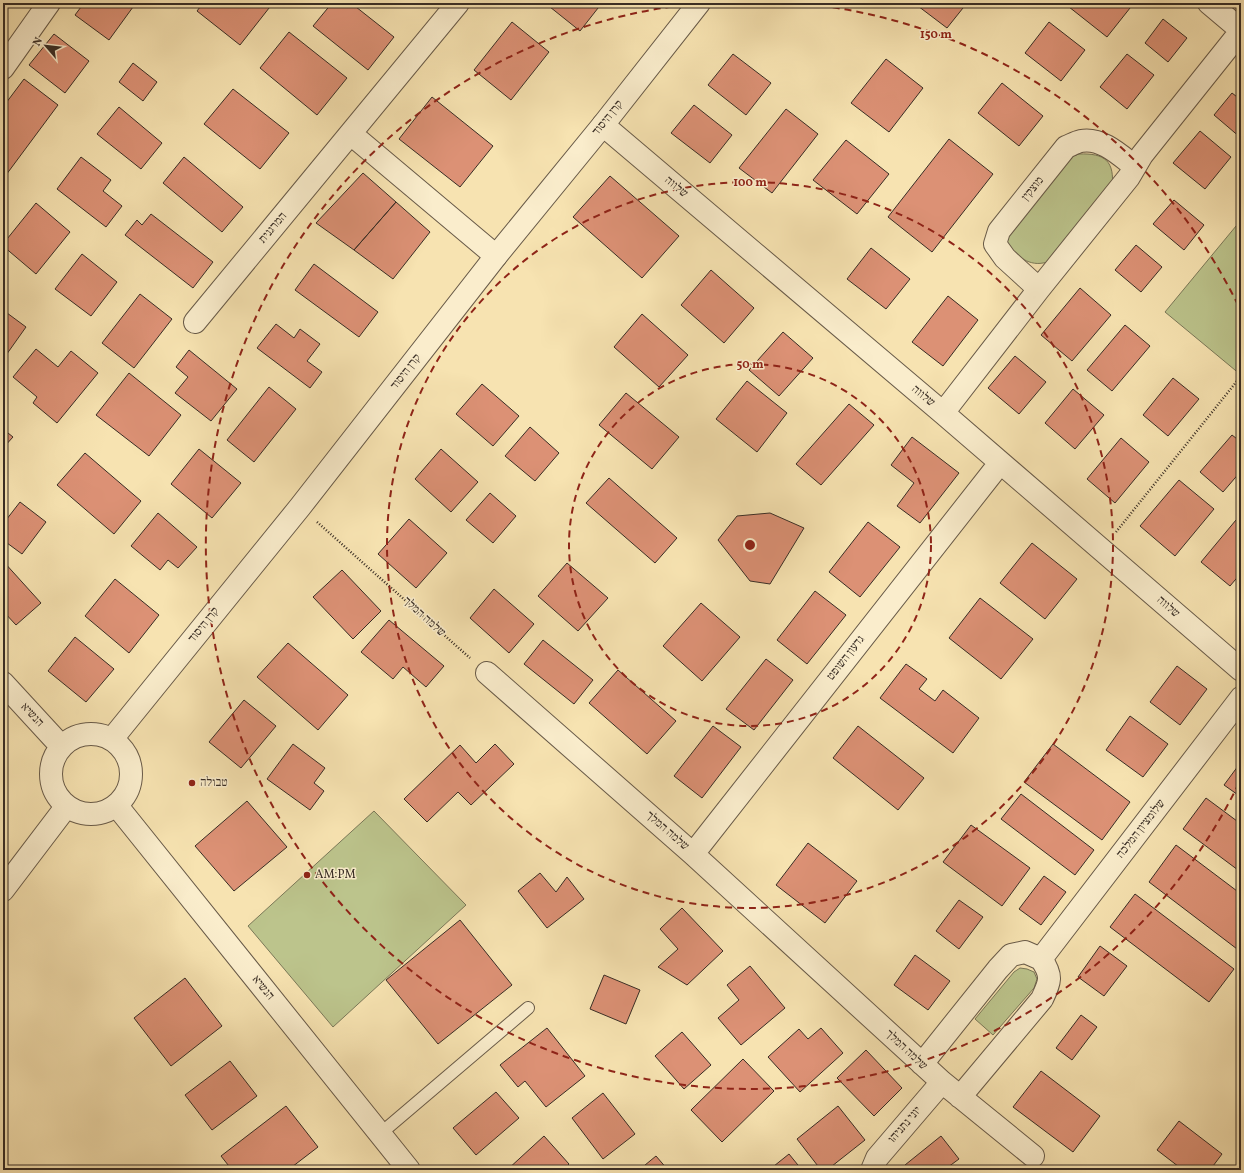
<svg xmlns="http://www.w3.org/2000/svg" width="1244" height="1173" font-family="Vollkorn,'Frank Ruhl Libre',serif">
<style>
.green{fill:#bcc48c;stroke:#7a7858}
.building{fill:#dc9175;stroke:#382d25}
.lines{fill:none;stroke-linecap:round;stroke-linejoin:round}
.service-casing{stroke:#685a48;stroke-width:14}
.minor-casing{stroke:#685a48;stroke-width:24}
.tertiary-casing{stroke:#685a48;stroke-width:24}
.path{stroke:#382d25;stroke-width:2.5;stroke-dasharray:1 2;stroke-linecap:butt}
.service{stroke:#faedcc;stroke-width:12}
.minor{stroke:#faedcc;stroke-width:22}
.tertiary{stroke:#faedcc;stroke-width:22}
.ring{fill:none;stroke:#8f2418;stroke-width:2;stroke-dasharray:7 5}
.poi-dot{fill:#8f2418;stroke:#faedcc;stroke-width:1.5}
.labels{text-anchor:middle;dominant-baseline:central;stroke-width:3;stroke-linejoin:round;paint-order:stroke}
.street-label{font-size:12px;fill:#382d25;stroke:#faedcc}
.poi-label{font-size:12px;fill:#382d25;stroke:#faedcc;text-anchor:start}
.centre{fill:#8f2418;stroke:#faedcc;stroke-width:2}
.ring-label{font-size:12px;text-anchor:middle;font-weight:bold;fill:#8f2418;stroke:#faedcc;stroke-width:3;stroke-linejoin:round;paint-order:stroke}
</style>
<rect width="100%" height="100%" fill="#f7e3b1"/>
<filter id="stains"><feTurbulence type="fractalNoise" baseFrequency=".005" numOctaves="4"/><feColorMatrix values="0 0 0 0 .2 0 0 0 0 .09 0 0 0 0 .02 0 0 0 .5 -.17"/></filter>
<radialGradient id="worn" r=".72"><stop offset=".6" stop-color="#630" stop-opacity="0"/><stop offset="1" stop-color="#630" stop-opacity=".3"/></radialGradient>
<path class="green" d="M1079,154c26,-1 36,7 33,34l-57,70c-4,2 -8,5 -12,5 -16,3 -28,-9 -37,-20l4,-13 57,-72z
M1241,220v155l-76,-63z
M374,811l92,94 -133,122 -85,-101z
M1020,968l7,1 7,3 3,7 -3,9 -41,47 -18,-16 39,-47z"/>
<path class="building" d="M84,3h43l6,4 -24,33 -34,-25z
M203,3h70l-33,42 -43,-34z
M332,3h19l43,34 -26,33 -55,-44z
M545,3h57l-22,28z
M914,3h53l-20,25z
M1064,3h70l-27,34z
M1163,19l24,19 -19,24 -23,-19z
M512,22l37,30 -38,48 -37,-30z
M1049,22l36,28 -24,31 -36,-28z
M289,32l58,46 -30,37 -57,-47z
M54,34l35,27 -24,32 -36,-28z
M733,54l38,29 -25,32 -38,-30z
M1127,54l27,21 -27,34 -27,-22z
M886,59l37,29 -34,44 -38,-29z
M133,63l24,19 -14,19 -24,-19z
M24,79l34,26 -52,70 -3,-2v-66z
M1002,83l41,33 -24,30 -41,-33z
M233,89l56,44 -29,36 -56,-45z
M1232,93l9,7v38l-27,-23z
M432,97l61,49 -33,41 -61,-48z
M694,105l38,30 -22,28 -39,-30z
M119,107l43,36 -21,26 -44,-35z
M786,109l32,25 -46,59 -33,-25z
M1200,131l31,26 -26,32 -32,-26z
M949,139l44,35 -61,78 -44,-35z
M846,140l43,34 -32,40 -44,-34z
M81,157l30,23 -8,11 19,15 -16,21 -49,-38z
M184,157l59,50 -21,25 -59,-49z
M363,173l33,29 -42,48 -38,-27z
M610,176l69,60 -37,42 -69,-61z
M1174,200l30,25 -20,25 -31,-26z
M396,202l34,30 -37,47 -39,-29z
M36,203l34,29 -34,42 -33,-28v-2z
M151,214l62,48 -20,26 -68,-53 12,-15 5,5z
M1136,245l26,22 -21,25 -26,-22z
M871,248l39,31 -24,30 -39,-30z
M82,254l35,28 -26,34 -36,-27z
M314,264l64,48 -19,25 -64,-47z
M711,270l43,38 -30,35 -43,-38z
M1080,288l31,27 -39,46 -31,-26z
M140,294l32,25 -38,49 -32,-25z
M948,296l30,24 -35,46 -31,-24z
M3,310l23,17 -22,31 -1,-1z
M642,314l46,41 -29,32 -45,-40z
M276,324l18,14 6,-9 20,15 -13,17 15,11 -12,16 -53,-40z
M1125,325l25,21 -38,45 -25,-21z
M783,332l30,26 -34,38 -30,-26z
M36,349l22,18 13,-16 27,22 -41,50 -24,-20 4,-6 -24,-20z
M189,350l48,39 -26,32 -36,-28 13,-16 -12,-10z
M1015,356l31,26 -27,32 -31,-26z
M129,373l52,42 -32,41 -53,-41z
M1173,378l26,21 -31,37 -25,-21z
M747,381l40,32 -30,39 -41,-33z
M482,384l37,32 -26,30 -37,-32z
M269,387l27,22 -42,53 -27,-22z
M1073,389l31,26 -29,34 -30,-26z
M626,393l53,44 -27,32 -53,-44z
M849,404l25,21 -53,60 -25,-21z
M530,427l29,26 -24,28 -30,-25z
M3,429l10,8 -10,11z
M1232,435l9,7v29l-18,21 -23,-20z
M912,437l47,36 -39,50 -23,-17 17,-23 -23,-18z
M1121,438l28,24 -34,41 -28,-24z
M199,449l42,34 -29,35 -41,-34z
M441,449l37,33 -27,30 -36,-33z
M85,453l56,48 -27,33 -57,-49z
M609,478l68,60 -22,25 -69,-60z
M1179,480l35,29 -39,47 -35,-30z
M490,493l26,23 -23,27 -27,-23z
M20,502l26,20 -24,32 -19,-14v-16z
M158,513l39,34 -19,21 -10,-8 -8,10 -29,-24z
M770,513l34,15 -34,56 -20,-3 -32,-41 19,-24z
M409,519l38,34 -31,35 -38,-34z
M1236,520l5,4v49l-11,13 -29,-24z
M868,522l32,25 -40,50 -31,-25z
M1032,543l45,36 -32,40 -45,-36z
M3,561l38,42 -25,22 -13,-14z
M567,563l41,35 -30,33 -40,-35z
M342,570l39,41 -28,28 -40,-42z
M115,579l44,36 -30,38 -44,-37z
M494,589l40,35 -25,29 -39,-35z
M815,591l31,24 -39,49 -30,-24z
M980,598l53,41 -32,40 -52,-41z
M701,603l39,34 -38,44 -39,-35z
M389,620l55,46 -18,21 -23,-20 -10,12 -32,-27z
M75,637l39,32 -28,33 -38,-31z
M543,640l50,40 -19,24 -50,-40z
M288,643l60,52 -30,35 -61,-53z
M766,659l27,21 -39,50 -28,-21z
M906,664l21,15 -8,10 16,12 8,-11 36,28 -26,35 -73,-55z
M1177,666l30,23 -27,36 -30,-23z
M618,670l58,51 -29,33 -58,-51z
M244,700l32,26 -35,42 -32,-26z
M1130,716l38,28 -25,33 -37,-27z
M713,726l28,21 -39,51 -28,-22z
M858,726l66,52 -26,32 -65,-52z
M293,744l32,24 -11,15 10,8 -14,19 -43,-31z
M495,744l19,20 -43,41 -13,-13 -31,30 -23,-23 56,-54 16,18z
M1053,744l77,58 -28,38 -78,-58z
M1241,762v35l-17,-12z
M1021,794l73,56 -19,25 -74,-56z
M1206,798l35,26v43l-3,3 -55,-41z
M247,801l40,46 -53,44 -39,-45z
M971,825l59,43 -28,38 -59,-44z
M808,843l49,38 -32,42 -49,-38z
M1176,845l65,49v58l-92,-70z
M540,873l16,19 11,-15 17,22 -37,29 -29,-37z
M1044,876l22,16 -25,33 -22,-16z
M1135,894l99,75 -25,33 -99,-75z
M959,900l24,17 -24,32 -23,-18z
M682,908l41,43 -36,34 -29,-18 20,-18 -18,-20z
M460,920l52,65 -74,59 -52,-64z
M1100,946l27,20 -23,30 -26,-19z
M915,955l35,26 -22,29 -34,-25z
M750,966l35,42 -44,37 -23,-27 21,-18 -12,-15z
M604,975l36,15 -14,34 -36,-15z
M185,978l37,48 -51,40 -37,-48z
M1081,1015l16,12 -25,33 -16,-12z
M547,1028l38,48 -39,31 -21,-26 -7,6 -18,-22z
M821,1028l22,25 -43,39 -32,-35 31,-28 9,10z
M682,1032l29,33 -27,24 -29,-33z
M866,1050l36,38 -28,28 -37,-38z
M743,1059l31,32 -52,51 -31,-32z
M230,1061l27,35 -45,34 -27,-35z
M1041,1071l59,45 -27,36 -60,-45z
M496,1092l23,26 -43,37 -23,-27z
M603,1093l32,41 -32,25 -31,-41z
M286,1106l32,41 -30,23h-56l-11,-14z
M838,1106l27,34 -38,30h-6l-24,-31z
M1179,1121l43,33 -12,16h-27l-26,-20z
M544,1136l25,28 -6,6h-56z
M941,1136l18,23 -15,11h-35l-4,-5z
M789,1154l13,16h-33z
M656,1156l12,14h-29z"/>
<g class="lines">
<defs>
<path id="service" d="M380,1134l148,-126"/>
<path id="minor" d="M1209,3l32,27
M3,68l46,-65
M603,125l340,288 298,257
M351,134l145,122
M1039,289l-34,-31 -10,-14 4,-13 67,-84c5,-2 10,-5 15,-6 20,-4 39,14 53,25
M195,322l263,-319
M943,413l96,-124 90,-112 13,-22 99,-124
M487,673l206,181 249,228 91,74
M693,854l307,-391
M922,1064l76,-95 13,-14 14,-3 16,7 200,-261
M960,1097l82,-98c8,-17 11,-23 -1,-40
M872,1170l5,-12 65,-76"/>
<path id="tertiary" d="M3,683l58,63
M51 774a40 40 0 1 1 80 0a40 40 0 1 1-80 0Z
M112,739l188,-232 196,-251 107,-131 96,-122
M117,806l292,364
M3,890l63,-83"/>
</defs>
<use href="#service" class="service-casing"/>
<use href="#minor" class="minor-casing"/>
<use href="#tertiary" class="tertiary-casing"/>
<path class="path" d="M317,522l153,136
M1116,532l125,-156"/>
<use href="#service" class="service"/>
<use href="#minor" class="minor"/>
<use href="#tertiary" class="tertiary"/>
</g>
<g class="ring">
<circle cx="750" cy="545" r="181"/>
<circle cx="750" cy="545" r="363"/>
<path d="M1239 783A544 544 0 1 1 703 3M797 3A544 544 0 0 1 1239 307"/>
</g>
<g class="poi-dot">
<circle cx="192" cy="783" r="4"/>
<circle cx="307" cy="875" r="4"/>
</g>
<g class="labels">
<g class="street-label">
<text transform="translate(608 118) rotate(-51)">קרן היסוד</text>
<text transform="translate(676 187) rotate(40)">שלווה</text>
<text transform="translate(1033 189) rotate(-51)">מוצקין</text>
<text transform="translate(273 228) rotate(-50)">המרגנית</text>
<text transform="translate(406 372) rotate(-52)">קרן היסוד</text>
<text transform="translate(923 396) rotate(40)">שלווה</text>
<text transform="translate(1168 607) rotate(41)">שלווה</text>
<text transform="translate(424 617) rotate(42)">שלמה המלך</text>
<text transform="translate(204 625) rotate(-51)">קרן היסוד</text>
<text transform="translate(846 658) rotate(-52)">גדעון השופט</text>
<text transform="translate(32 715) rotate(47)">הנשיא</text>
<text transform="translate(1141 829) rotate(-52)">שלומציון המלכה</text>
<text transform="translate(667 831) rotate(41)">שלמה המלך</text>
<text transform="translate(263 988) rotate(51)">הנשיא</text>
<text transform="translate(906 1050) rotate(43)">שלמה המלך</text>
<text transform="translate(905 1125) rotate(-49)">יוני נתניהו</text>
</g>
<g class="poi-label">
<text x="200" y="783">טבולה</text>
<text x="315" y="875">AM:PM</text>
</g>
</g>
<circle cx="750" cy="545" r="6" class="centre"/>
<g class="ring-label">
<text x="936" y="38">150 m</text>
<text x="750" y="186">100 m</text>
<text x="750" y="368">50 m</text>
</g>
<rect width="1244" height="1173" fill="none" stroke="#f7e3b1" stroke-width="16"/>
<rect x="4" y="4" width="1236" height="1165" fill="none" stroke="#382d25" stroke-width="2"/>
<rect x="8" y="8" width="1228" height="1157" fill="none" stroke="#382d25"/>
<g transform="translate(46 46) rotate(298)" stroke="#faedcc" stroke-width="3" paint-order="stroke">
<path d="M0-3L7 15L0 10L-7 15Z" fill="#382d25"/>
<text y="-6" font-size="11" font-weight="bold" text-anchor="middle" fill="#382d25">N</text>
</g>
<rect width="100%" height="100%" filter="url(#stains)"/>
<rect width="100%" height="100%" fill="url(#worn)"/>
</svg>
